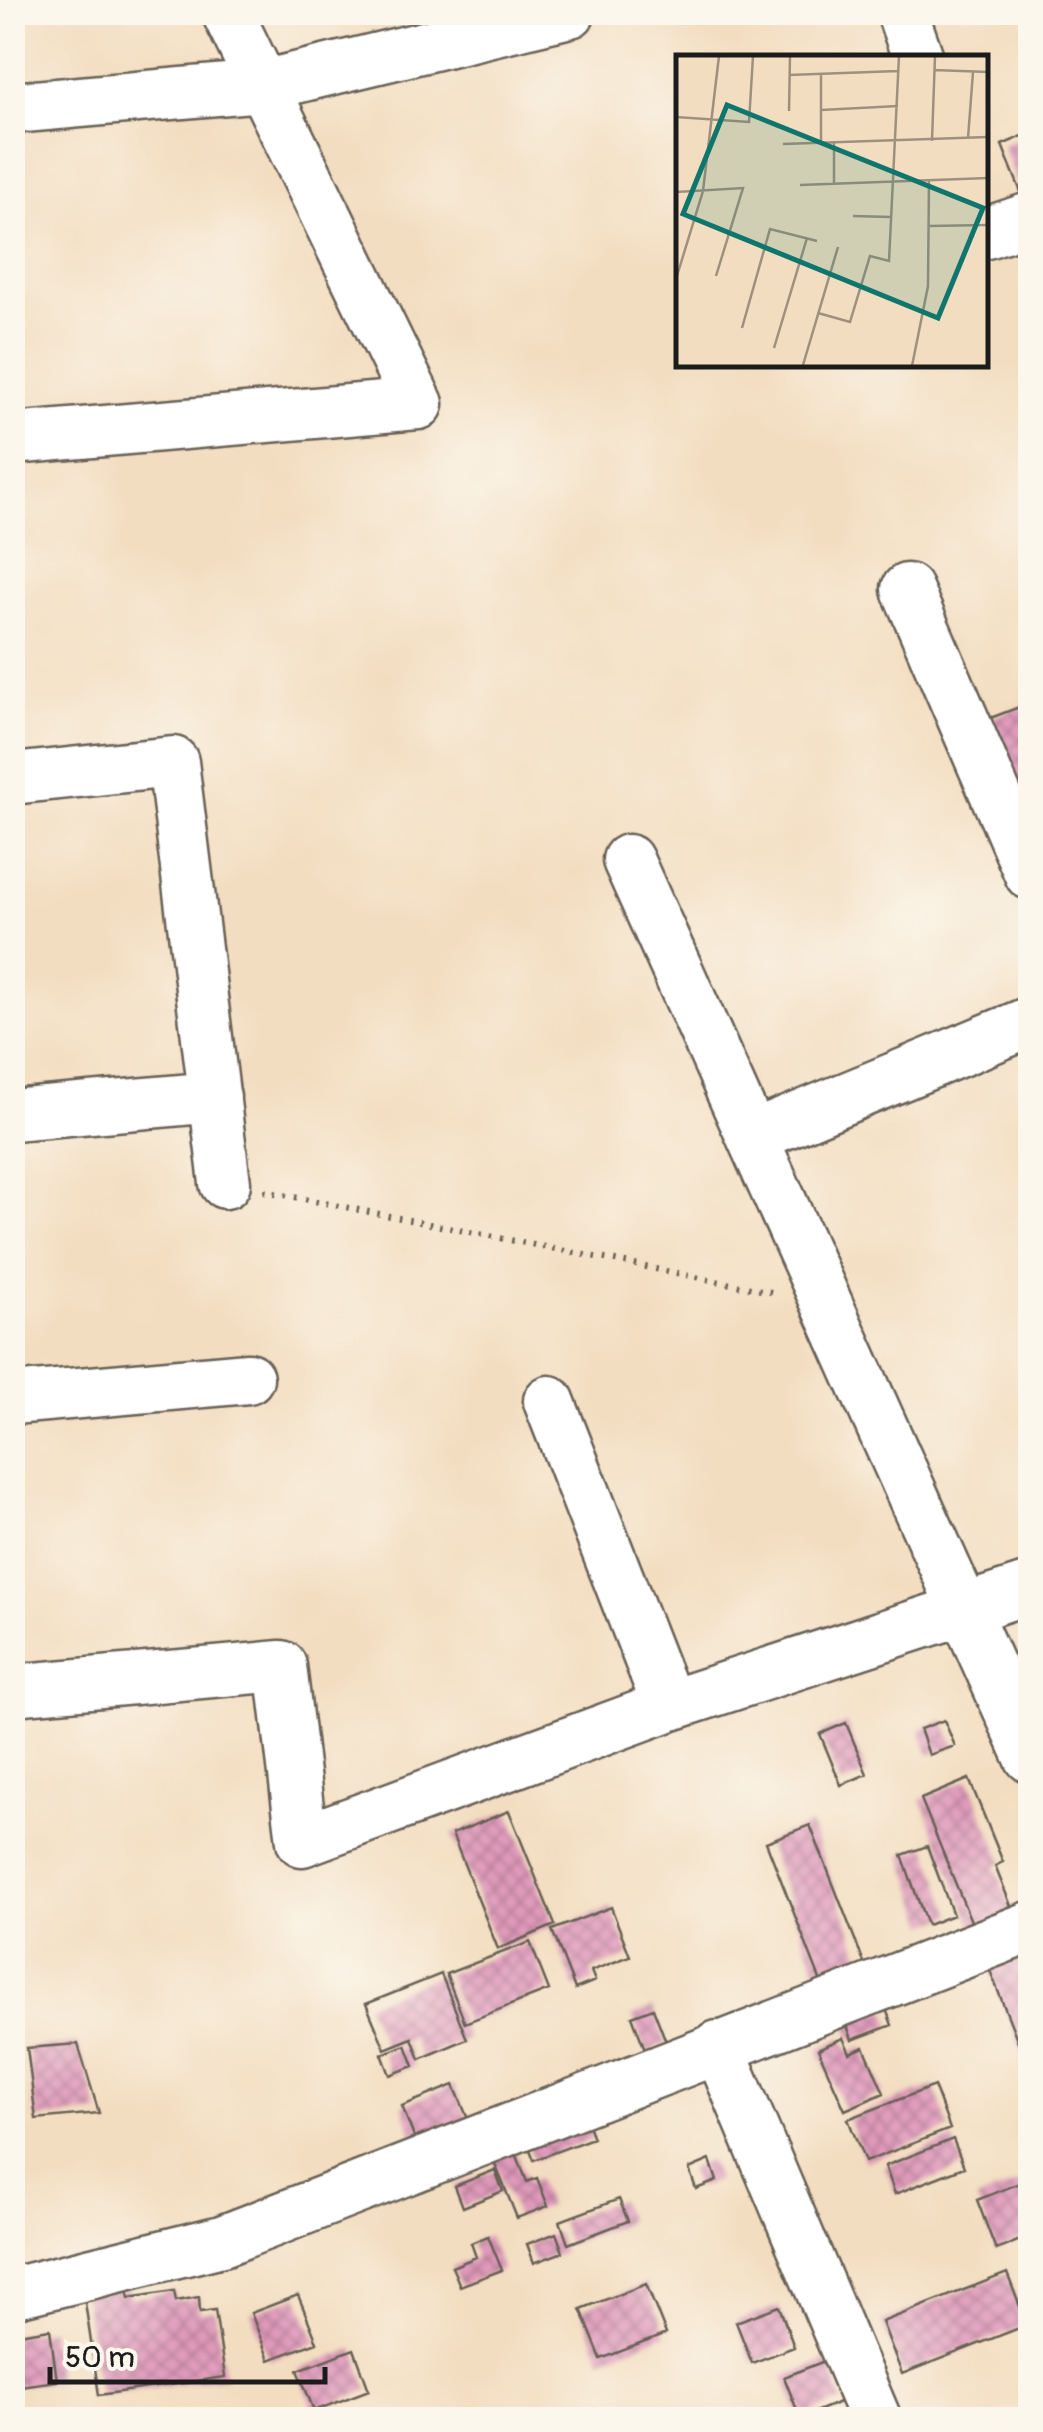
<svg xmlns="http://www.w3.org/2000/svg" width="1043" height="2432" font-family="Pangolin,sans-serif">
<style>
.building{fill:url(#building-cross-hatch)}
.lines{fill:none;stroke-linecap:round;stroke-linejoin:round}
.minor-casing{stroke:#676055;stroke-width:55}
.path{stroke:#676055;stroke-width:6;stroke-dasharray:2.5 8;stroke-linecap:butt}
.minor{stroke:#fff;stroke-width:50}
.inset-road{fill:none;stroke:#9d907e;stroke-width:2.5}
.view{fill:#0f766e;fill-opacity:0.15;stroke:#0f766e;stroke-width:5}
.inset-edge{fill:none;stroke:#1c1c1c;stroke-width:5}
</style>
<defs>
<pattern id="building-cross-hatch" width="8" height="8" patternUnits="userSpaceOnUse" patternTransform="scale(2.5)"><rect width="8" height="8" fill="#e09abb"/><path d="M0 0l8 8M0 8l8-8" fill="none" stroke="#b57d97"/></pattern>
</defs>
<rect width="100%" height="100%" fill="#fbf7ec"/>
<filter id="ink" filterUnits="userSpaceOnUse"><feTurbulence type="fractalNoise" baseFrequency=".01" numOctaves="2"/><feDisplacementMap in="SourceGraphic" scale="20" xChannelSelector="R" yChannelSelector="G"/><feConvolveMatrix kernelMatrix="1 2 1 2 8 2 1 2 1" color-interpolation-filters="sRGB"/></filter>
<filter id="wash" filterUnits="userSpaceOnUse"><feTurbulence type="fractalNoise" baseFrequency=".0048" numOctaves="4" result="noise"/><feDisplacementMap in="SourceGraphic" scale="40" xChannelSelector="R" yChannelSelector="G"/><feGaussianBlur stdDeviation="2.25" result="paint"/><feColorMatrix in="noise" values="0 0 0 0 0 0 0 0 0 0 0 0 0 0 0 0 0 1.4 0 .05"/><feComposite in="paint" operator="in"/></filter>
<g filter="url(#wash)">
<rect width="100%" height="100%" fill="#f3ddc0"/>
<g id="blocks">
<path class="building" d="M1030,133v61l-7,3 -21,-52z
M1030,703v124l-45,-107z
M944,1720l11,26 -26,9 -9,-26z
M846,1723l21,51 -26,11 -21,-51z
M969,1779l34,83 -8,4 22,55 -40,15 -56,-137z
M509,1811l46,114 -57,24 -46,-115z
M810,1825l62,158 -44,17 -62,-158z
M927,1846l26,69 -26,10 -25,-70z
M611,1907l19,49 -39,15 4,10 -20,8 -23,-59z
M530,1942l19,48 -84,33 -19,-49z
M1030,1952v120l-41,-104z
M441,1974l26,65 -47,20 -8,-21 -27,11 -19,-45z
M883,2001l9,24 -40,15 -8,-24z
M653,2008l14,36 -21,8 -14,-36z
M843,2038l7,15 14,-6 20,46 -39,17 -27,-61z
M78,2044l21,69 -63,6 -9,-71z
M406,2045l8,21 -24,9 -8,-21z
M454,2085l16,39 -53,21 -15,-39z
M934,2086l16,43 -85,33 -17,-43z
M585,2117l8,21 -59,22 -8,-21z
M953,2139l11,28 -69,27 -10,-28z
M513,2145l14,37 10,-4 11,28 -31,12 -26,-64z
M710,2160l7,21 -21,8 -7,-20z
M495,2170l8,21 -40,16 -8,-21z
M1030,2179v57l-34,14 -19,-50z
M619,2199l9,22 -60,23 -8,-23z
M556,2233l7,19 -29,11 -7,-19z
M488,2236l14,34 -42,16 -8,-19 24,-10 -5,-14z
M1007,2273l20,52 -125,49 -20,-52z
M126,2283l3,15 45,-7 2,10 23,-4 1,15 15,-2 10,67 -126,18 -16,-106z
M646,2284l20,50 -65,25 -20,-50z
M298,2295l19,47 -48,18 -18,-47z
M779,2306l15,41 -42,16 -16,-41z
M50,2329l7,52 -45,6v-52z
M354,2349l15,41 -55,21 -16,-41z
M827,2360l15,41 -42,17 -16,-41z"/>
</g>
</g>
<g filter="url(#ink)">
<use href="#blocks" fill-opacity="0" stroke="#676055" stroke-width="2.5"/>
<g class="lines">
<defs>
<path id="minor" d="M902,12l16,46
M12,108l250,-22 308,-74
M986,233l44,-15
M12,439l406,-35 -191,-392
M907,589l123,285
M12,779l161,-17 52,421
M628,860l402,897
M12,1115l203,-18
M752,1137l278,-115
M12,1399l236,-21
M549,1401l119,305
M12,1690l269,-24 21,175 366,-135 362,-118
M718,2046l158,374
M12,2293l210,-52 808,-314"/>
</defs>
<use href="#minor" class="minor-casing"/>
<path class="path" d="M264,1191l512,102"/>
<use href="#minor" class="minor"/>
</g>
</g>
<g transform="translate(676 55)">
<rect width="312" height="312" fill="#f3ddc0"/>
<path class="inset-road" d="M258,15l54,2M145,19v69M113,20l109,-4M145,55l77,-4M113,56l1,-55M0,62l73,5 4,-66M292,83l5,-66M256,86l3,-85M158,88v41M107,89l205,-7M124,130l188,-7M0,137l67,-4 -27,88M177,161l38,1M252,171l60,-1M0,224l27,-88 16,-135M142,258l32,9 20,-66 19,5 10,-205M66,273l28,-99 47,12M98,293l33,-110M127,310l35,-118M236,311l16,-80 1,-106"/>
<path class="view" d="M51,50l256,103 -45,110 -255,-104z"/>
<rect width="312" height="312" class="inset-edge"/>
</g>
<rect width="1043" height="2432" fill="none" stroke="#fbf7ec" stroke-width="50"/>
<path d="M50 2367v15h275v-15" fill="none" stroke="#1c1c1c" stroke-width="5"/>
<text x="65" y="2367" font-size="30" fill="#1c1c1c" stroke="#fbf7ec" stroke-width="8" paint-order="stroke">50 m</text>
</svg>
